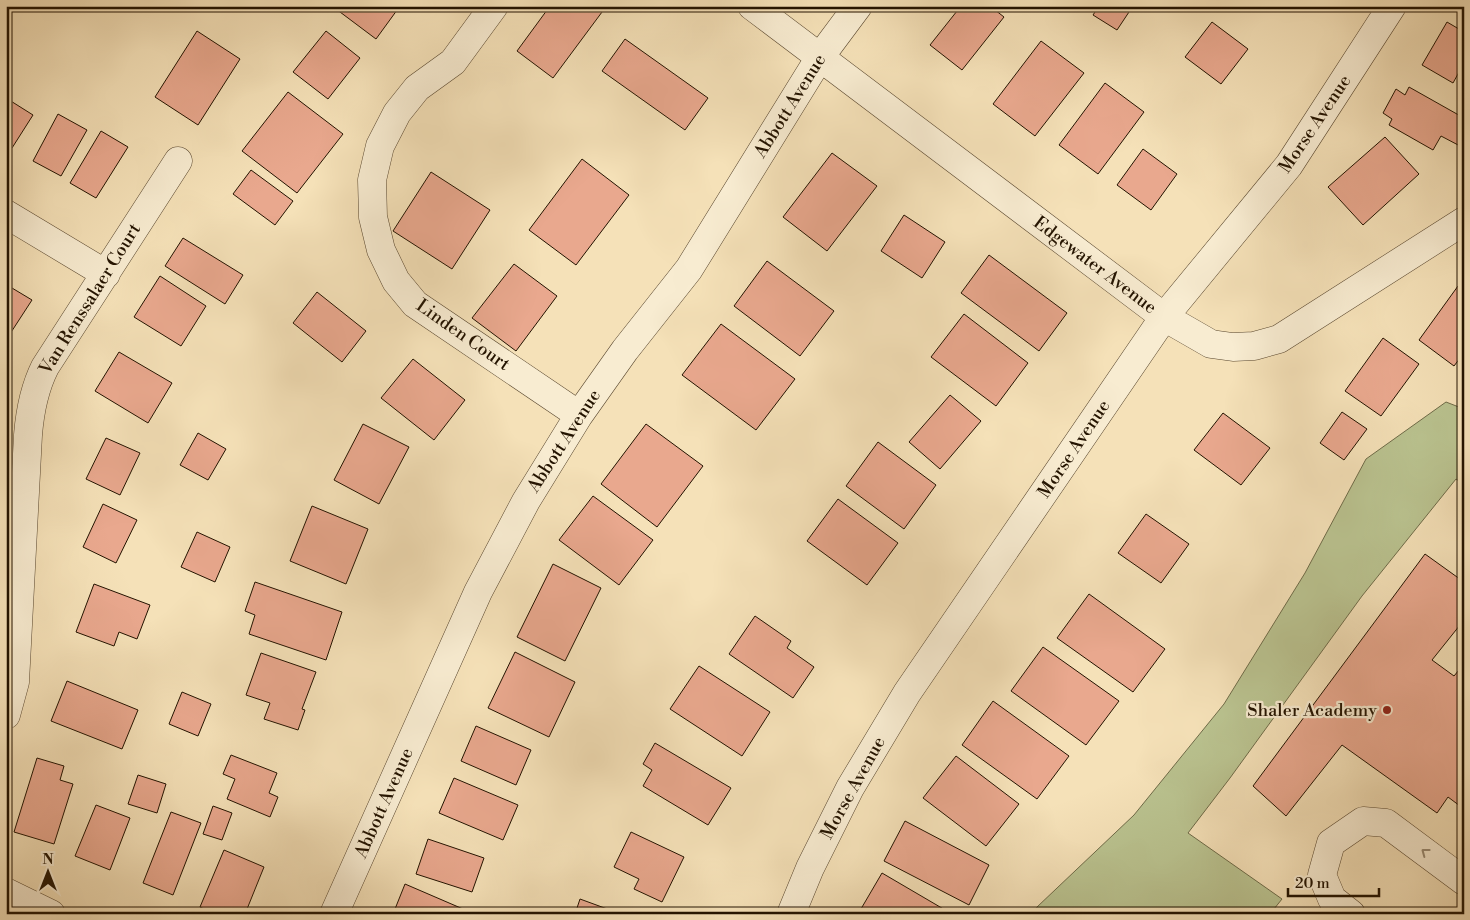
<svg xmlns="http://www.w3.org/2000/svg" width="1470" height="920" font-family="'Libre Bodoni',serif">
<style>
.green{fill:#bac390;stroke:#6e6b48}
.building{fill:#e9a88e;stroke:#231300}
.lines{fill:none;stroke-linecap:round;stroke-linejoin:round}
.minor-casing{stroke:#58462e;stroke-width:29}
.minor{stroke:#f8ecd1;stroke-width:28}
.oneway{stroke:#988a73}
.poi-dot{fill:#8f2418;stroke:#f8ecd1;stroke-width:2}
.labels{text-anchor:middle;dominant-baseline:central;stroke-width:4.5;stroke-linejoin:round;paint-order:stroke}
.street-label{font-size:18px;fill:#231300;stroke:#f8ecd1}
.poi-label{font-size:18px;fill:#231300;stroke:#f8ecd1;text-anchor:end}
</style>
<rect width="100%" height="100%" fill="#f5e1b8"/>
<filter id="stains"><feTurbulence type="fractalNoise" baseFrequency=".004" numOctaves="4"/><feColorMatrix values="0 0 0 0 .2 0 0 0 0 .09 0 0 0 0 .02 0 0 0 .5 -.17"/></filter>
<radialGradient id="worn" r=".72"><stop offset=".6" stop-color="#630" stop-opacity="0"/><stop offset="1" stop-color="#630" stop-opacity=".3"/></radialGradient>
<path class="green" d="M1446,402l18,7v75l-8,-5 -94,117 -132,182 -42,55 94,66 -12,15h-237l4,-7 97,-92 90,-111 81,-131 61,-114z"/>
<path class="building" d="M332,6h68l-24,33z
M550,6h53l2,2 -52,70 -36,-27z
M961,6h29l14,11 -42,53 -32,-25z
M1099,6h34l-16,24 -24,-15z
M1212,22l36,27 -27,35 -36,-27z
M1447,22l17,10v34l-1,-1 -10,18 -31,-18z
M197,31l43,28 -42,66 -43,-28z
M326,31l34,27 -32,41 -35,-27z
M625,39l83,59 -23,32 -83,-59z
M1041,41l43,32 -49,63 -42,-32z
M1105,83l39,29 -46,62 -39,-29z
M1409,87l55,31v22l-4,6 -19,-10 -8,14 -44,-25 3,-6 -9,-6 13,-24 9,6z
M288,92l55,42 -46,59 -55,-42z
M6,98l27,17 -21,33 -6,-3z
M58,114l29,16 -26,46 -28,-15z
M101,131l27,16 -32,51 -26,-15z
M1385,137l34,37 -56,51 -35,-38z
M1143,149l34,25 -26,36 -34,-25z
M832,153l45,33 -50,65 -44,-34z
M582,159l47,36 -53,70 -47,-35z
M251,170l42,31 -18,24 -42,-31z
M431,172l59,38 -38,59 -59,-38z
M904,215l41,27 -23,36 -41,-27z
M183,238l60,37 -18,29 -60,-38z
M989,255l78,58 -28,38 -78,-58z
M767,261l67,50 -34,45 -66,-50z
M514,264l43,32 -41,55 -44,-33z
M160,276l46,30 -25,40 -47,-29z
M7,285l25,15 -26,40v-53z
M1458,286l6,4v63l-10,13 -35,-26z
M317,292l49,39 -24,31 -49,-39z
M964,314l64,49 -32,43 -65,-49z
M721,324l74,55 -39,51 -74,-55z
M1383,338l36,26 -38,52 -36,-25z
M119,352l53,31 -24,40 -53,-32z
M413,359l52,41 -31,40 -53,-42z
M950,395l31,26 -41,48 -31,-27z
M1342,412l25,17 -23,31 -24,-17z
M1223,413l47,35 -29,37 -47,-35z
M363,424l46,23 -30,57 -45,-24z
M646,424l57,42 -46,61 -56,-43z
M198,433l28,16 -18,31 -28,-15z
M106,438l34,15 -20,42 -34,-16z
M878,442l58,43 -32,44 -58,-43z
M593,496l60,44 -34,45 -60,-45z
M838,499l60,44 -31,42 -60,-44z
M103,504l34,16 -21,43 -33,-16z
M312,506l56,23 -22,55 -56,-23z
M1146,514l43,30 -28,39 -43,-30z
M197,532l33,15 -15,35 -34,-15z
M1425,554l39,28v38l-32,40 22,16 10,-12v145l-16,-12 -11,16 -95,-68 -56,71 -33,-30z
M553,564l48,24 -36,73 -48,-24z
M255,582l87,30 -16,48 -77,-26 6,-19 -10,-4z
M94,584l56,21 -13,34 -18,-7 -5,14 -38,-14z
M1089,594l76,55 -32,43 -76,-54z
M755,616l36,25 -4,7 27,19 -21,31 -64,-44z
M1043,647l76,54 -33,44 -75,-54z
M515,652l60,30 -26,55 -61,-29z
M261,653l55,19 -14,37 3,1 -7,20 -34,-11 6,-16 -24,-8z
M699,666l71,46 -28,44 -72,-47z
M67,681l71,29 -16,39 -71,-28z
M182,692l29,12 -13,32 -29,-12z
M993,701l76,55 -32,43 -75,-54z
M476,726l55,24 -15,35 -55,-24z
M655,743l76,45 -23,37 -65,-39 9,-16 -9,-6z
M231,755l46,18 -8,20 9,4 -8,20 -43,-18 8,-20 -12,-5z
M956,756l63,48 -33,42 -63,-48z
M37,758l27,8 -4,14 13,4 -19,60 -40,-12z
M138,775l28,9 -9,29 -29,-9z
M454,778l64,27 -15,35 -64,-27z
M96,805l34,13 -20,52 -35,-14z
M213,806l19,7 -10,27 -19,-6z
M171,812l30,11 -28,72 -30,-12z
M905,821l84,44 -20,40 -85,-44z
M631,832l53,25 -22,45 -28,-13 5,-10 -25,-12z
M428,839l56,19 -12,34 -56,-18z
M224,850l40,17 -19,47h-31l-14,-7z
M882,873l70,41h-94z
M405,884l65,28 -1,2h-76z
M580,899l41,15h-46z"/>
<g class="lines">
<defs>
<path id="minor" d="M494,6l-41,56 -36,26 -20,25 -17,33 -8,34 1,37 8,33 15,31 19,23 164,111
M752,6l412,311 47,27 22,3 21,-1 25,-7 185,-118
M6,214l100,60
M6,715l9,-33 13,-247c2,-25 6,-46 17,-68l133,-206
M6,892l45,22
M334,914l144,-322 48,-91 53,-86 46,-65 64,-81 131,-212 38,-51
M791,914l19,-46 40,-80 57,-95 257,-376 125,-152 103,-159
M1351,914l-19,-15 -10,-24 9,-32 32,-22 23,2 78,58"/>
</defs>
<use href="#minor" class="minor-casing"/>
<use href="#minor" class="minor"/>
</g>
<defs><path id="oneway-chevron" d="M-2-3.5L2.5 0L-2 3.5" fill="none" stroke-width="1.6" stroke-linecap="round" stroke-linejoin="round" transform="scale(1.25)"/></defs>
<use class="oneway" href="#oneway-chevron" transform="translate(1425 852) rotate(-143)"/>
<circle class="poi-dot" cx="1387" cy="710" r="5"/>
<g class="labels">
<g class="street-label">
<text transform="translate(790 106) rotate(-58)">Abbott Avenue</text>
<text transform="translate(1315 124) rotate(-56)">Morse Avenue</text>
<text transform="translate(1095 265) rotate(37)">Edgewater Avenue</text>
<text transform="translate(90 299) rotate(-58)">Van Renssalaer Court</text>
<text transform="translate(463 335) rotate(35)">Linden Court</text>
<text transform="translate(564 441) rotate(-57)">Abbott Avenue</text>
<text transform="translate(1074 449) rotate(-56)">Morse Avenue</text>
<text transform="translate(853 788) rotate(-61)">Morse Avenue</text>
<text transform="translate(384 803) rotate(-66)">Abbott Avenue</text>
</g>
<g class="poi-label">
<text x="1377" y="710">Shaler Academy</text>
</g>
</g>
<rect width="1470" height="920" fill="none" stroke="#f5e1b8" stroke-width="25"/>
<rect x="8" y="8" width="1455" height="905" fill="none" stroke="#231300" stroke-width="2.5"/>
<rect x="12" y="12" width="1445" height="895" fill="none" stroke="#231300"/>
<g transform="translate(48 872)" stroke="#f8ecd1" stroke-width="4" paint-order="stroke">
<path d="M0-4L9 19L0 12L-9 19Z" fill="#231300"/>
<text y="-8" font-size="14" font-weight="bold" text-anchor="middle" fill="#231300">N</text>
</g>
<path d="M1288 888v8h91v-8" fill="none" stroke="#231300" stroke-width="2.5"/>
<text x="1295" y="888" font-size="15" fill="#231300" stroke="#f8ecd1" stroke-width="4" paint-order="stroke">20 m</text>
<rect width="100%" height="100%" filter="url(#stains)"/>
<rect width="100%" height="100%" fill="url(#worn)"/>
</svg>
